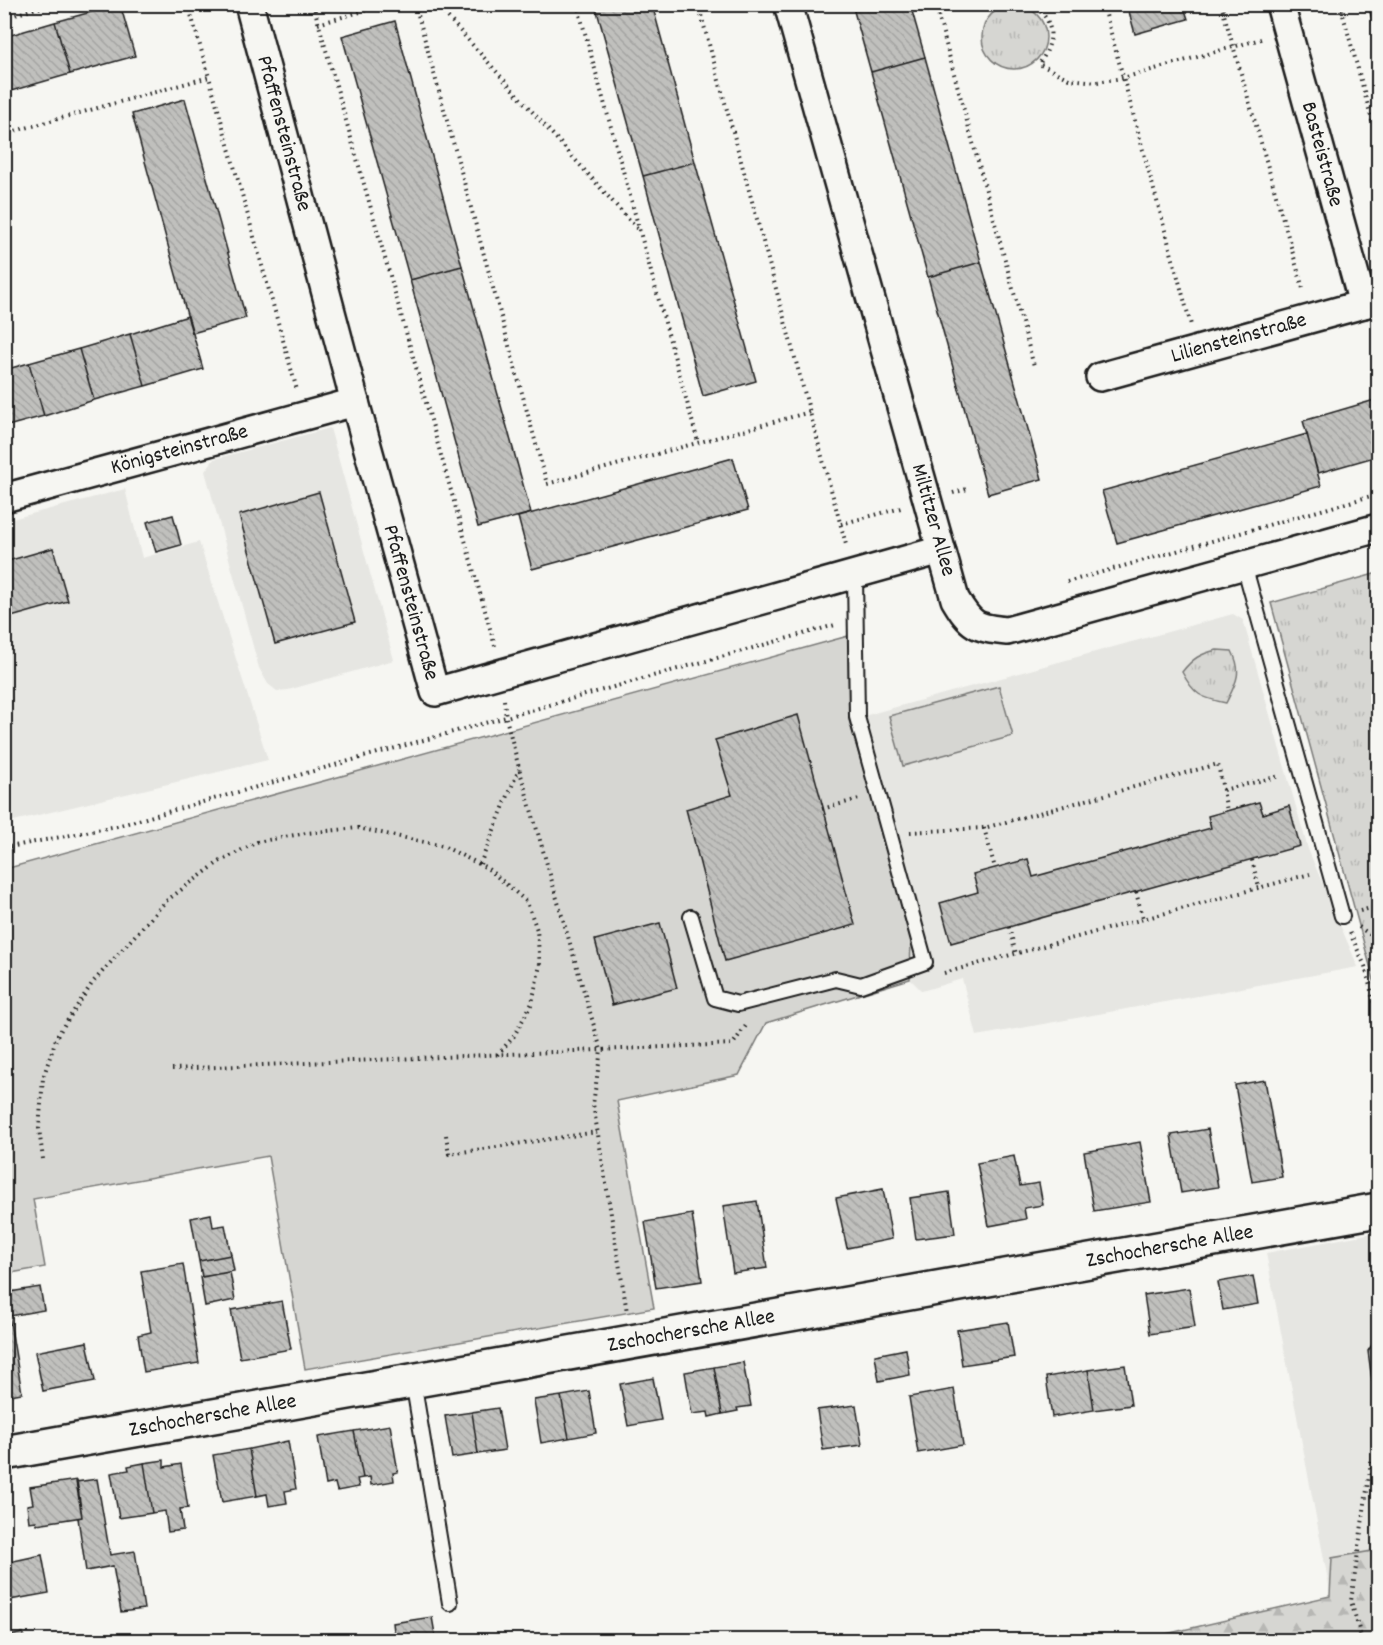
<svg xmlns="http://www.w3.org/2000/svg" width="1383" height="1645" font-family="Dekko,sans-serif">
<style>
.built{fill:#e6e6e2}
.grass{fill:url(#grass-tufts);stroke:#797977;stroke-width:1.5}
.forest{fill:url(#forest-firs);stroke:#797977;stroke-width:1.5}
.pitch{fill:#d6d6d2;stroke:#797977;stroke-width:1.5}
.building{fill:url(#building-back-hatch);stroke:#1c1c1c;stroke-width:1.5}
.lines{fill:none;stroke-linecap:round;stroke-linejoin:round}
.service-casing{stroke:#1c1c1c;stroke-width:18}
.minor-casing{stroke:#1c1c1c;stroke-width:32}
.tertiary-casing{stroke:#1c1c1c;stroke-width:38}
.path{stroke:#1c1c1c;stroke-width:4;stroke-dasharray:1.5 4.5;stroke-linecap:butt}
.service{stroke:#f6f6f2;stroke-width:14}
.minor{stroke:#f6f6f2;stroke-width:27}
.tertiary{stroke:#f6f6f2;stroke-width:33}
.labels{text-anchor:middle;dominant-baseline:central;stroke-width:4.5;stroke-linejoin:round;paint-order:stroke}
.street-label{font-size:22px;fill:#1c1c1c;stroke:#f6f6f2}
</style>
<defs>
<pattern id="grass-tufts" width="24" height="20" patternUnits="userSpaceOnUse" patternTransform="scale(1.5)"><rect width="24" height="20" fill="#d6d6d2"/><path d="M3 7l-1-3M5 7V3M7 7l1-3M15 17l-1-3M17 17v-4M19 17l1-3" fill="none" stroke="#b7b7b4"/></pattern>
<pattern id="forest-firs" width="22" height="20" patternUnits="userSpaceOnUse" patternTransform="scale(1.5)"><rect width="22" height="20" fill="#d6d6d2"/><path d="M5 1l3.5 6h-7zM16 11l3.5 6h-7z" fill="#b7b7b4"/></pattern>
<pattern id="building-back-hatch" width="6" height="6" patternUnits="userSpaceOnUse" patternTransform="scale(1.5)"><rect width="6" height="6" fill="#c0c0bd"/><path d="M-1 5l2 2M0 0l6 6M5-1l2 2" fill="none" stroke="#a4a4a2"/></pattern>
</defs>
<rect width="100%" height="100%" fill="#f6f6f2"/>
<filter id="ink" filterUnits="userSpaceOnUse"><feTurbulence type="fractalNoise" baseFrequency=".0167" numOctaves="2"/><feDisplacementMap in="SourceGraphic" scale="12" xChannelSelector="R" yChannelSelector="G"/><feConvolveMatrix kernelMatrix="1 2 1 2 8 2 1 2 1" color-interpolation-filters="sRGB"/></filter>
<g filter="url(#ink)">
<path class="built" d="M330,428l64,232 -106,30 -11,1 -9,-7 -9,-16 -54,-197 9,-12z
M125,489l17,69 57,-16 69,218 -263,63v-302z
M1233,614l10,6 65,229 50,118 -381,69 -15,-57 -40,12 -12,-12 1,-46 -62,-213z
M1378,1232v381l-47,-17 -65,-343z"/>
<path class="grass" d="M982 37a32 32 0 1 1 64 0a32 32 0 1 1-64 0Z
M1378,573v422l-107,-392z
M1217,650l15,1c11,22 4,32 -6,52 -25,-5 -32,-8 -44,-31 11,-14 18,-18 35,-22z"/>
<path class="forest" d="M1378,1550v90h-238l190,-44 2,-38z"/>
<path class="pitch" d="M848,636l1,84 62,213 -1,46 -144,44 -27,52 -122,26 37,207 -349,61 -37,-213 -235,43 12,68 -40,7v-405z
M999,686l14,50 -110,30 -14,-50z"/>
<path class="building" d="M120,4l15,52 -65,18 -15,-52z
M595,4h57l43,158 -52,14z
M852,4h58l15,53 -54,15z
M1127,4h56l5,15 -53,15z
M1368,4h10v39z
M395,21l67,245 -52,14 -68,-244z
M55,22l15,52 -66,19v-56z
M925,57l56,205 -53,15 -57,-205z
M185,99l61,219 -54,15 -60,-219z
M695,162l61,219 -53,15 -60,-220z
M981,262l61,217 -54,15 -60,-217z
M462,266l69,247 -53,14 -68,-247z
M188,316l15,53 -58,17 -15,-52z
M130,334l15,52 -51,14 -15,-51z
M79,349l15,51 -50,16 -15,-53z
M29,363l15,53 -40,11v-57z
M1378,399v57l-60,17 -15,-52z
M1307,434l14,52 -204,57 -15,-52z
M733,458l15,52 -216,59 -14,-52z
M319,492l36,130 -80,22 -36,-129z
M173,515l8,30 -25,7 -9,-30z
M53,548l15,53 -64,18v-57z
M798,715l57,210 -130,36 -39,-152 46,-14 -17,-55z
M1259,802l4,12 26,-8 11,40 -349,97 -11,-40 38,-11 -5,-18 55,-15 5,18 178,-49 -3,-12z
M660,923l17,65 -65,17 -17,-65z
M1265,1080l17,97 -30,5 -17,-97z
M1208,1129l10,58 -37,6 -10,-58z
M1140,1142l11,60 -57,9 -10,-59z
M1014,1156l6,30 19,-3 4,22 -19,3 2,11 -37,7 -12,-63z
M883,1189l9,50 -45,9 -11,-50z
M949,1192l6,42 -39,5 -6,-41z
M757,1201l10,67 -34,5 -10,-67z
M211,1214l2,13 12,-2 6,30 -32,6 -8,-43z
M692,1214l10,67 -46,7 -11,-66z
M231,1255l3,16 -32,6 -3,-16z
M183,1264l16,99 -55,9 -6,-37 13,-3 -10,-61z
M230,1272l5,28 -30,6 -5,-29z
M1253,1276l5,28 -35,6 -5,-28z
M40,1287l4,23 -35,6 13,77 -18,3v-103z
M1189,1288l6,39 -45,7 -6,-39z
M282,1301l9,48 -51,9 -9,-48z
M1008,1322l6,35 -52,8 -5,-35z
M1378,1336v49l-6,-5 -4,-29z
M87,1342l8,39 -52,10 -8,-39z
M906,1349l4,26 -31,6 -4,-26z
M743,1362l8,44 -14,2 1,3 -16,3 -8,-47z
M1125,1365l6,40 -37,5 -6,-40z
M714,1367l8,47 -13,3 -1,-5 -16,2 -7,-42z
M1088,1370l6,40 -42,7 -6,-40z
M653,1378l8,42 -33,6 -8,-42z
M954,1389l9,56 -45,8 -9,-56z
M589,1391l7,42 -27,5 -8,-42z
M561,1396l8,42 -28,5 -7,-43z
M856,1405l6,40 -39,5 -6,-40z
M498,1408l7,42 -27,4 -6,-42z
M472,1412l6,42 -26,4 -7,-42z
M390,1425l8,47 -5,1 1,8 -23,4 -1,-8 -7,1 -9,-47z
M354,1431l9,47 -6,1 2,8 -22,4 -2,-8 -9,2 -8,-48z
M288,1441l8,48 -11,2 2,12 -18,3 -2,-12 -10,2 -8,-47z
M249,1449l8,47 -35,6 -9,-47z
M164,1460v7l17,-3 7,44 -8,1 3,21 -15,2 -3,-21 -13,2 -8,-50z
M144,1463l8,50 -33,5 -8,-45 18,-3 -1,-4z
M97,1479l13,76 25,-4 9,58 -23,3 -8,-46 -27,5 -8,-53 4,-1 -6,-35z
M77,1480l5,37 -45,7 -1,-3 -7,1 -2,-17 6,-1 -3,-17z
M42,1555l7,38 -45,8v-38z
M432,1617l4,23h-41l-2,-17z
M23,1633l1,7h-20v-3z"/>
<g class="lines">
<defs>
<path id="service" d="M1244,565l98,351
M691,917l24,81 23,6 98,-25 25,6 64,-23 -68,-245 -2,-142
M413,1381l37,222"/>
<g id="minor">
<path id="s1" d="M249,4l106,398 80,290 506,-142"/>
<path id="s2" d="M788,4l167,595c16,27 21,29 52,32l371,-103"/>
<path id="s3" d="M1280,4l83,300"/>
<path id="s4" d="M1100,377l278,-77"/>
<path id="s5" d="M4,498l351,-96"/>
</g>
<g id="tertiary">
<path id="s6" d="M4,1453l1374,-243"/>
</g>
</defs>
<use href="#service" class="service-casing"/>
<use href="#minor" class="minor-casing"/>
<use href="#tertiary" class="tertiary-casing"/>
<path class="path" d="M188,4l21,73
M313,4l182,642
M415,4l132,480 263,-72
M436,4l203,227
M577,4l121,438
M698,4l149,544
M935,4l99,362
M1031,4c25,16 24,38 8,60l30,15 28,3 26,-4 138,-39
M1103,4l88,321
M1221,4l83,288
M1340,4l38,138
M4,18l47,-14
M318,24l70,-20
M4,134l205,-57 88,313
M953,493l14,-4
M841,524l60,-16
M1067,582l311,-88
M504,700l2,18 13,50 82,282 -8,54 34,208
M1223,790l57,-14
M822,809l37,-10
M984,828l11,40
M910,832l74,-4 234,-64 9,47
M4,848l113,-22 718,-201
M1252,860l7,28
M480,864l39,-95
M1136,892l7,27
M1360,911l18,-5
M1009,927l7,27
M1359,927l19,13
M1350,933l15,33 13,53
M944,973l366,-99
M172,1069l561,-25 14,-20
M446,1135l3,19 148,-22
M43,1159l-4,-30 4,-51 14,-42 36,-54 73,-81 53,-39 38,-20 49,-9 52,-5 85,18 44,22 40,34 10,28 3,35 -8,38 -18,33 -17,19
M1362,1640l-11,-39 20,-139"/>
<use href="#service" class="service"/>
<use href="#minor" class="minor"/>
<use href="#tertiary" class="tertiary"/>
</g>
</g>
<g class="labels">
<g class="street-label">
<text stroke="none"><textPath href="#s1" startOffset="134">Pfaffensteinstraße</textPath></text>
<text stroke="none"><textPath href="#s3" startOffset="156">Basteistraße</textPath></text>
<text stroke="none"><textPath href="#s4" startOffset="144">Liliensteinstraße</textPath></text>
<text stroke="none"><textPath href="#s5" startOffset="182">Königsteinstraße</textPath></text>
<text stroke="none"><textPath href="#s2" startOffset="536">Miltitzer Allee</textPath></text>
<text stroke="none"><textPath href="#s1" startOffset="620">Pfaffensteinstraße</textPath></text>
<text stroke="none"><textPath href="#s6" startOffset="1184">Zschochersche Allee</textPath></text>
<text stroke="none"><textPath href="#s6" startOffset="698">Zschochersche Allee</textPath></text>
<text stroke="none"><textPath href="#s6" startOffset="212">Zschochersche Allee</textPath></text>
</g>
</g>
<rect width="1383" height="1645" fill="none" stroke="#f6f6f2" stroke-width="24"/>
<rect x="12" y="12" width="1359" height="1621" fill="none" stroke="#1c1c1c" stroke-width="2" filter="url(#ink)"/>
</svg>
